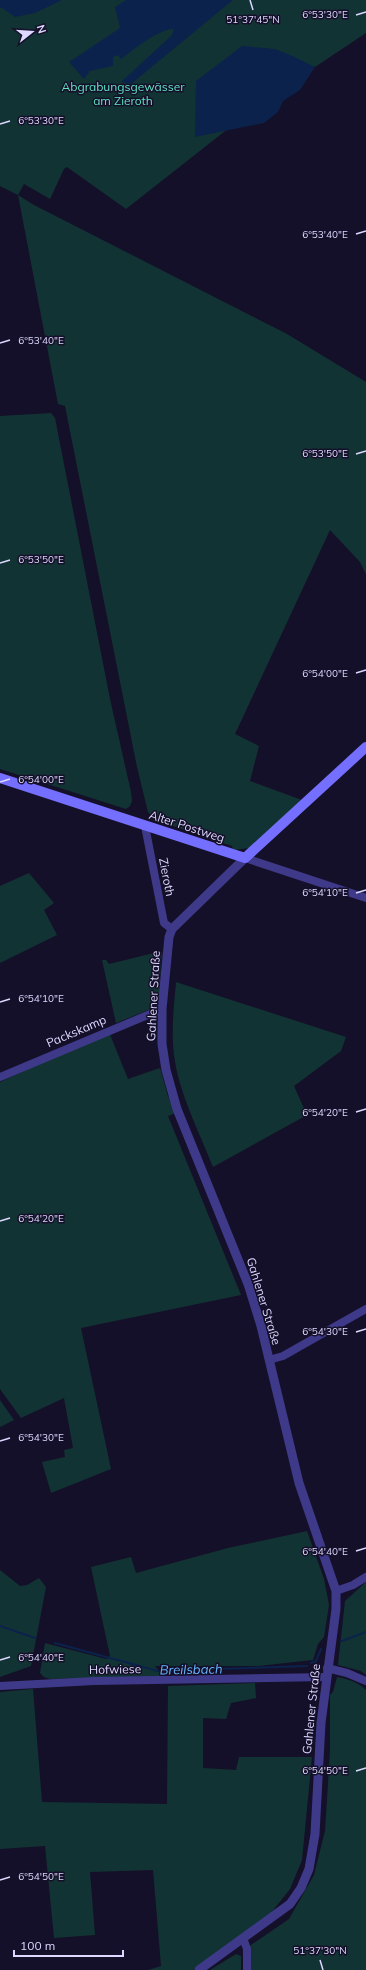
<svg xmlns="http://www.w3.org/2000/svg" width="366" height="1970" font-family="Mulish,sans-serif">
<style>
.green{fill:#123333}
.water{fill:#0b224c}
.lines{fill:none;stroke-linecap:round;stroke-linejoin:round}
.stream{stroke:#0b224c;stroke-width:2}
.minor{stroke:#3e3a89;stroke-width:8}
.tertiary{stroke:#3e3a89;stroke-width:9}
.secondary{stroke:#756fff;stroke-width:10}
.ticks{fill:none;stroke:#ddd8ff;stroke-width:1.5}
.labels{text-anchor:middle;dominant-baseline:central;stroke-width:3;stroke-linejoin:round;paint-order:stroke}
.park-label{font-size:12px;fill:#60e3c5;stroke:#151029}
.street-label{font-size:12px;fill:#ddd8ff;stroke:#151029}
.water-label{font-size:13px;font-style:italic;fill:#66b5ff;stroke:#151029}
.ticks-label{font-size:10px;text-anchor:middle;fill:#ddd8ff;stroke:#151029;stroke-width:3;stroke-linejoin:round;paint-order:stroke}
</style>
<rect width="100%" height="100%" fill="#151029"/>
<path class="green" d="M0,0h366v33l-51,34 -6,-2 -183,144 -59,-42 -3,2 -14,30 -26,-15 -6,11 16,10 253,129 79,48v192l-6,-12 -30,-32 -95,204 24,12 -9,35 52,19 -53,48 -16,2 -1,-4 -77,-26 -7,-8 -11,-45 -72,-361 -7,-2 -40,-209 -18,-9z
M51,413l4,5 55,281 21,93 1,9 -2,5 -4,3 -126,-40v-353z
M29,873l25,30 -10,7 13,25 -57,28v-77z
M162,952l-4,54 -42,17 -14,-63h4l3,4 41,-10z
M176,982l170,55 -5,14 -47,35 13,29 -94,52c-14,-36 -34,-73 -39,-112 -3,-25 0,-49 2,-73z
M109,1032l19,47 32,-11 8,28 8,17 -8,3 73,179 -160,33 30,141 -60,24 -9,-31 23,-5 -1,-7 9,-2 -9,-50 -43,20 -21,-29v-307z
M0,1400l14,20 -14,7z
M307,1531l17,48 5,26 -5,32 -6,7 -5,16 -55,6h-103l9,11 -114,2 -6,-2 -4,-4 5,-30 61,16 4,-3 -19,-89 40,-10 5,16 92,-25z
M0,1570l20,16 7,-1 12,-7 7,9 -15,79 -31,11z
M366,1582v93l-5,-4 -23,-6 7,-64z
M337,1677c11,2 21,5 29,13v280h-117l-1,-23 41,-28 25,-44 11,-44 5,-80v-56l3,-3z
M255,1683l1,15 -25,5 -5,16 -23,-1v50l33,2 3,-13h73l-10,103 -12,29 -19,24 -78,57h-45l13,-4 -8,-96 -63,2 5,63 -41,3 -9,-92 -45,3v-157l33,-3 9,113 125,2 1,-118z
M236,1954l5,2v14h-31z"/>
<path class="water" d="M0,0h62l-27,13 -20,4 -13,-9h-2z
M126,0h107l-102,84 -10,-2 50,-46 2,-4v-3c-14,0 -40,21 -52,30l-3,-4 -5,2v9l-23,5 -6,8 -15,-17 51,-34 -5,-21z
M242,46l33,3 20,8 20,10 -15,23 -17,11 -5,11 -14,11 -69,14 1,-56z"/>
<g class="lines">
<path class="stream" d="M0,1626l35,12
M342,1641l24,-9
M55,1643l103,28 149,-5
M311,1663l5,-2 5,-12"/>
<path class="minor" d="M145,826l19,97 8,6
M245,858l121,40
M0,1077l162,-68
M269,1360l14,-4 83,-47
M336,1591l17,-6 13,-8
M327,1668l20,5 19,8
M0,1686l94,-5 232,-4
M243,1938l4,11v21"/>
<path class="tertiary" d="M199,1970l91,-66 11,-16 8,-19 6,-35 6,-111 15,-114v-18l-37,-108 -38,-157 -13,-42 -71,-175 -11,-39 -4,-26v-35l7,-72 3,-8 73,-71"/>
<path class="secondary" d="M0,778l245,80 121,-111"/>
</g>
<path class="ticks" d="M250,0l3,10M356,15l10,-3M0,124l10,-3M356,234l10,-3M0,343l10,-3M356,454l10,-3M0,563l10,-3M356,673l10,-3M0,782l10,-3M356,893l10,-3M0,1002l10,-3M356,1112l10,-3M0,1221l10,-3M356,1332l10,-3M0,1441l10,-3M356,1551l10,-3M0,1660l10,-3M356,1771l10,-3M0,1880l10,-3M320,1960l3,10"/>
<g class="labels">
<g class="park-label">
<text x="123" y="86">Abgrabungsgewässer<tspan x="123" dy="14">am Zieroth</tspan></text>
</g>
<g class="street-label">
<text transform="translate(187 826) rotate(18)">Alter Postweg</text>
<text transform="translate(167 877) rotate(79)">Zieroth</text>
<text transform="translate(153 996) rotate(-87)">Gahlener Straße</text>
<text transform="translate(76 1031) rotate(-23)">Packskamp</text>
<text transform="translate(264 1301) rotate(73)">Gahlener Straße</text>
<text transform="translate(115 1669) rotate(-1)">Hofwiese</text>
<text transform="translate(311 1709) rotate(-84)">Gahlener Straße</text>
</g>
<g class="water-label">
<text transform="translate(191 1669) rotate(-1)">Breilsbach</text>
</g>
</g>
<g class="ticks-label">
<text x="325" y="18">6°53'30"E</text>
<text x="253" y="23">51°37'45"N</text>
<text x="41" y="124">6°53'30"E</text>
<text x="325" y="238">6°53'40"E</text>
<text x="41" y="344">6°53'40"E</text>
<text x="325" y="457">6°53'50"E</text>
<text x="41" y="563">6°53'50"E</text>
<text x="325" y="677">6°54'00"E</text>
<text x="41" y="783">6°54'00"E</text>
<text x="325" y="896">6°54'10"E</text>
<text x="41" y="1002">6°54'10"E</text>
<text x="325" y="1116">6°54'20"E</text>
<text x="41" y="1222">6°54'20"E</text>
<text x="325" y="1335">6°54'30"E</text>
<text x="41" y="1441">6°54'30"E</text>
<text x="325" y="1555">6°54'40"E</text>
<text x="41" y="1661">6°54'40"E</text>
<text x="325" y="1774">6°54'50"E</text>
<text x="41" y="1880">6°54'50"E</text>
<text x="320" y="1954">51°37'30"N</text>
</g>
<g transform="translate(32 32) rotate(73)" stroke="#151029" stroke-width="3" paint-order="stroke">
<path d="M0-3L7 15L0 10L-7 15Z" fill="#ddd8ff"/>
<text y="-6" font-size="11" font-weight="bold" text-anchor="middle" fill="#ddd8ff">N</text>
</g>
<path d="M14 1950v6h109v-6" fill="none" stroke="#ddd8ff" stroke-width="2"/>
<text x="20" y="1950" font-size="12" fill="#ddd8ff" stroke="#151029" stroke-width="3" paint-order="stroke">100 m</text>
</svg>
